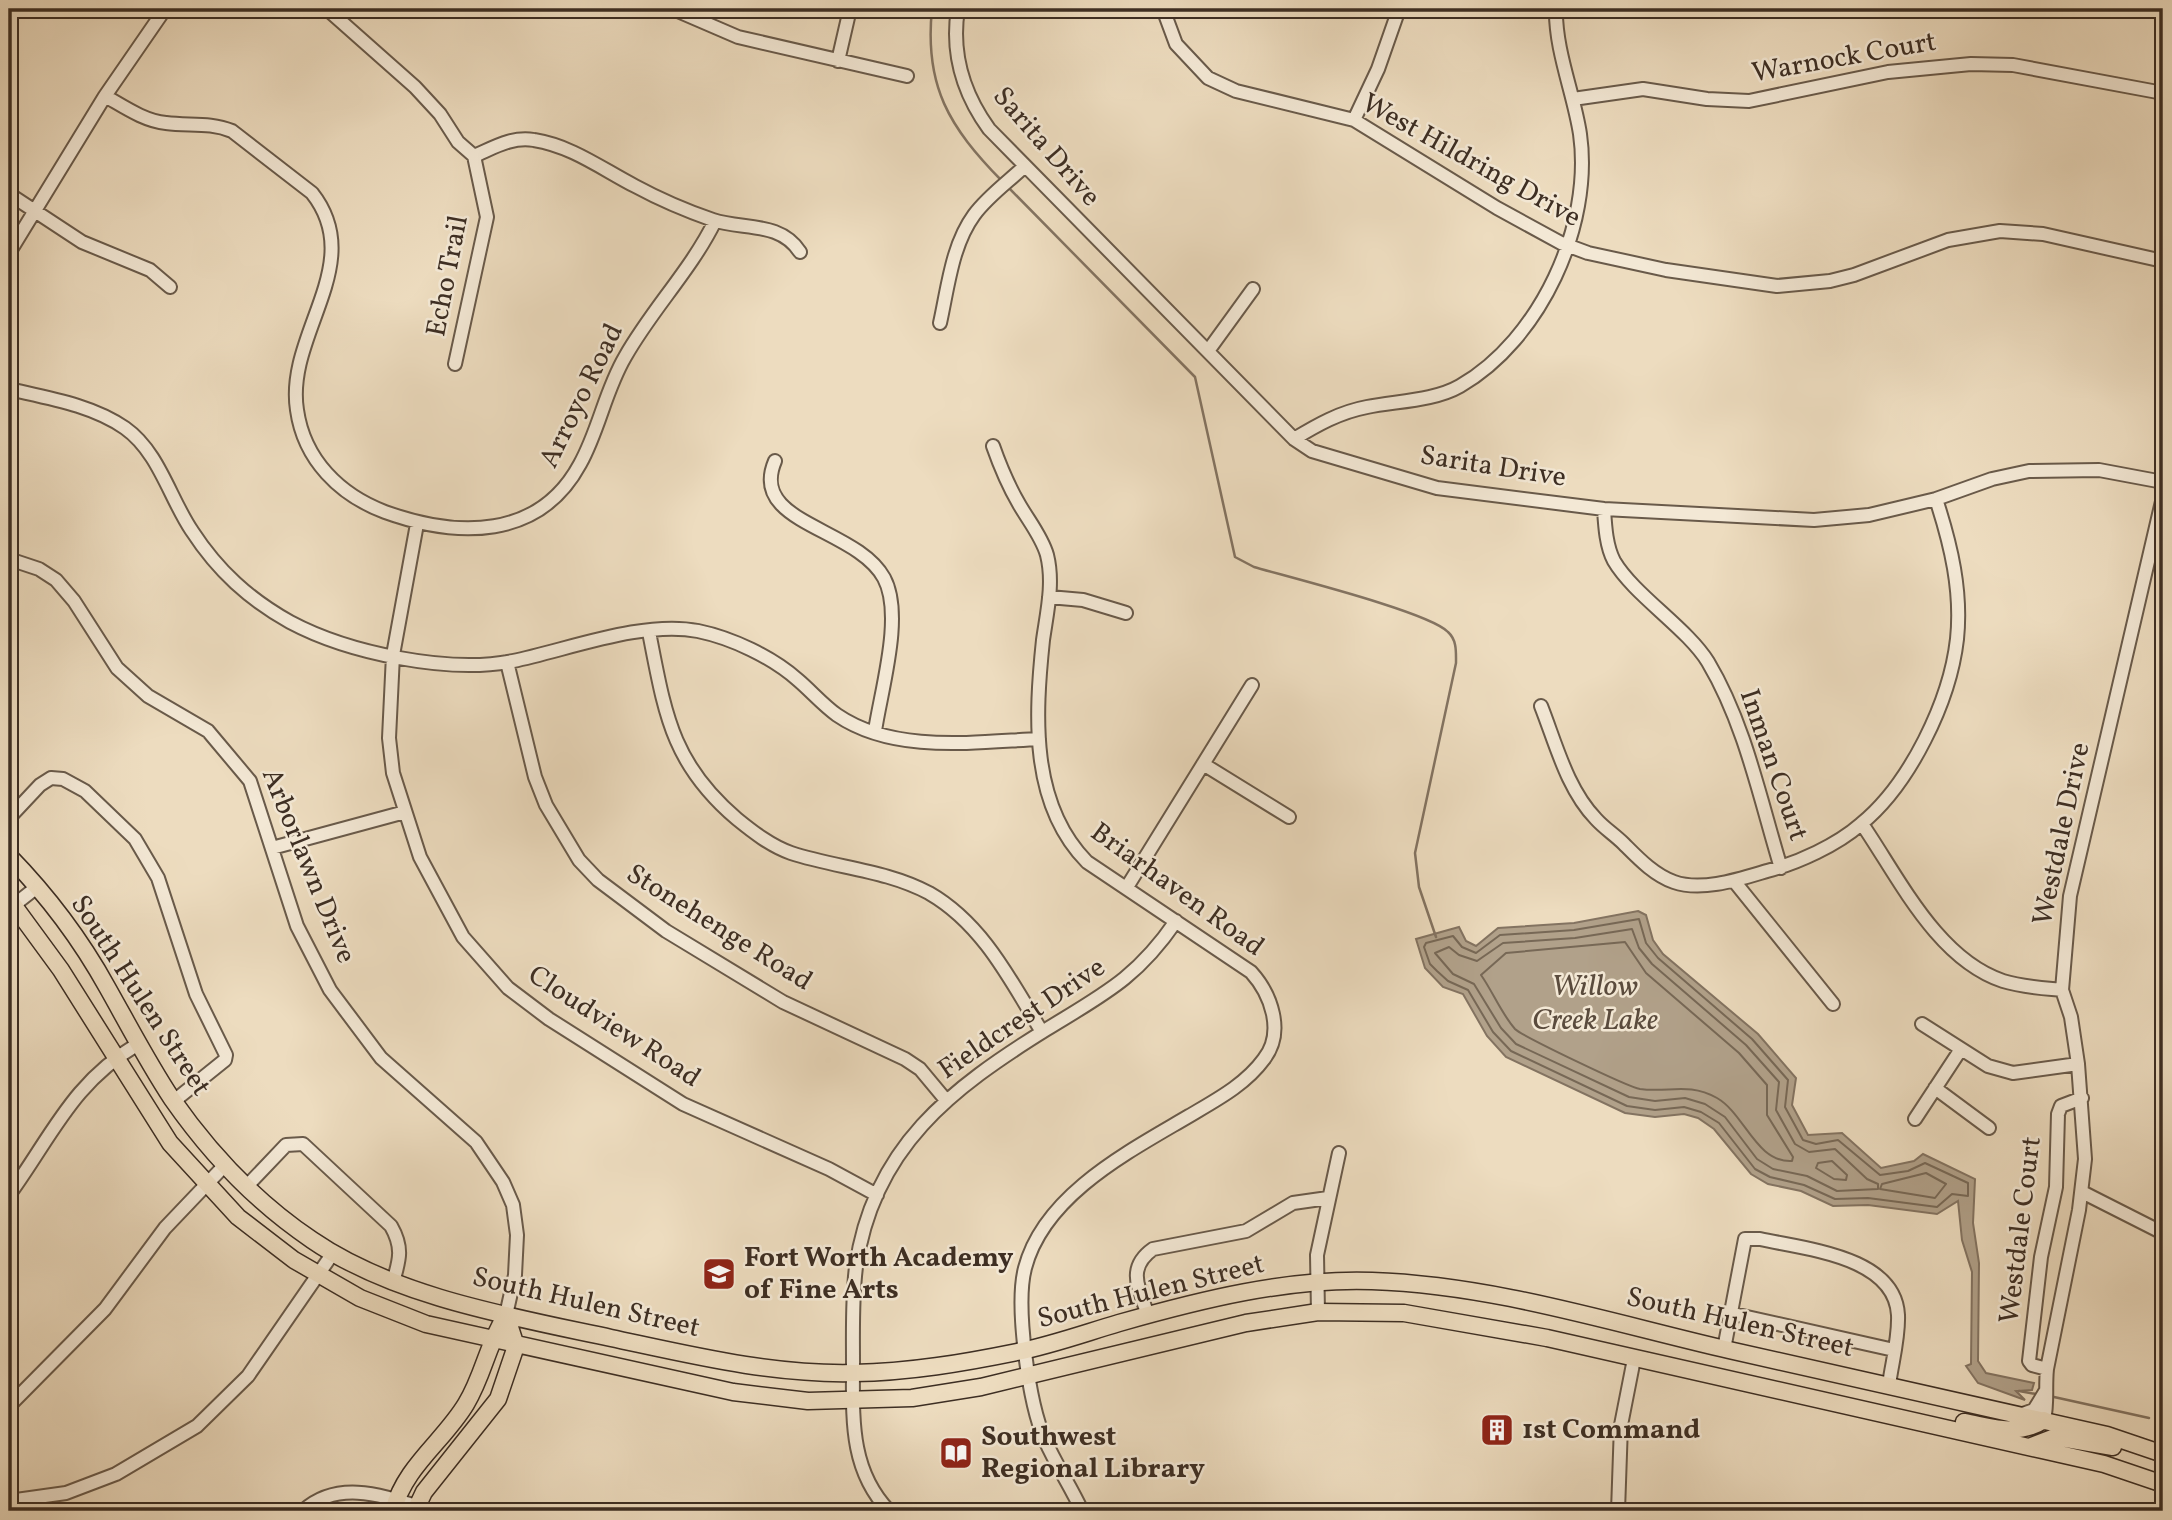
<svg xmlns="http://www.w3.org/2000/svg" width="2172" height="1520" font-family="Vollkorn,serif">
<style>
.water{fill:#b1a18a;stroke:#837361;stroke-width:2}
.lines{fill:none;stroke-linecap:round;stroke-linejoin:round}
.shore{stroke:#776856;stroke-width:2}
.stream{stroke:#837361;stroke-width:2.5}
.minor-casing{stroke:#695a4a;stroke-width:16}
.major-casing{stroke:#3d2e23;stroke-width:19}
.minor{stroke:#f3e8d5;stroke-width:12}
.major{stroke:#eddcbf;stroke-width:16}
.labels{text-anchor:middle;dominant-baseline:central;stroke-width:5;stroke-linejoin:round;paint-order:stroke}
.street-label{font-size:28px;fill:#3d2e23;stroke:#f3e8d5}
.poi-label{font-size:28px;font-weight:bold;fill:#3d2e23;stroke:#f3e8d5;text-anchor:start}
.water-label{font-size:30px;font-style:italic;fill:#5a4b3d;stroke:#f3e8d5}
</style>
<rect width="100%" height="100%" fill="#eddcbf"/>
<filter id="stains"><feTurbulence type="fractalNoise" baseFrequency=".00286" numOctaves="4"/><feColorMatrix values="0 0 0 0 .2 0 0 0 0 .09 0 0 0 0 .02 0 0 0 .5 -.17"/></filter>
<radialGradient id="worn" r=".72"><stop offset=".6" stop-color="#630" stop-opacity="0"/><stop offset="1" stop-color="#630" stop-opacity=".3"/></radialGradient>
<path class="water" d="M1638,911l8,4 7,25 10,14 95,80 38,44 -4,27 16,30 34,-2 39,35 33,-7 9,-7 52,25 -2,44 6,40 -1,98 8,12 48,10 -2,7 -16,1 9,9 -47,-17 -12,-17 5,-2 1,-92 -10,-32 -4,-39 -21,13 -69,-9 -35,1 -32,-15 -33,-7 -17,-10 -37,-45 -16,-11 -14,-4 -29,3 -30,-4 -119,-56 -19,-21 -24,-42 -20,-7 -18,-19 -9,-29 43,-12 7,14 10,5 22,-18 76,-5z"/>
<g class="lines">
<path class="shore" d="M1639,919l7,24 12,15 94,81 36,41 -3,27 18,33 13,4 22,-4 42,35 28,-4 17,-8 43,20v13l-16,-2 -15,13 -69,-9 -33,1 -31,-14 -34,-8 -15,-8 -36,-46 -18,-11 -17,-5 -29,3 -28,-4 -116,-55 -18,-19 -25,-42 -20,-9 -11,-10 -7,-7 -6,-17 2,-4 27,-7 9,11 14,6 24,-18 74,-5z
M1632,929l7,19 13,16 94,81 33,37 -3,28 19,34 14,8 26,-3 32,30 11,5v5l-41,2 -30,-15 -34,-7 -16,-10 -32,-42 -20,-13 -20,-6 -30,3 -26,-4 -113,-53 -15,-16 -27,-44 -21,-10 -18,-21 14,-6 10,8 18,6 26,-18 72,-5z
M1625,942l21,31 93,80 28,32v30l26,42 -1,4c-36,2 -47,-47 -75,-63 -29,-16 -48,-5 -77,-9 -12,-2 -118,-53 -125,-60 -14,-16 -22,-37 -34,-54l25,-22z
M1832,1161l15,14 -1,5 -12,-1 -18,-11 2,-5z
M1926,1173l20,11 -11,14 -55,-9 2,-5z"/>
<path class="stream" d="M932,9c-8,77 17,118 70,172
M1007,186l188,191 40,180 19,10c34,10 175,45 194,65 9,8 8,20 8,31l-41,190 4,34 17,50
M2019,1391l17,3
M2054,1397l95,21"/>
<defs>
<path id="minor" d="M327,9l88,78 25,27 18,28 16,14 13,61 -32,147
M673,9l65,28 169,39
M958,9c-7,44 5,84 31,120l305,310 18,12 125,37 167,21 210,11 55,-5 67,-16 56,-20 37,-8 70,-1 64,12
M1163,9l13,35 32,34 28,13 118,29 143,88 64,35 27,10 78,17 111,16 53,-5 24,-6 94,-35 52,-9 43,3 120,27
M838,61l12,-52
M105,96c18,10 39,25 61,27 23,3 44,-1 66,8l80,62c56,71 -27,141 -15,217 7,50 43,85 88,102 72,26 154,28 195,-48 19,-34 25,-73 45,-107 27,-48 66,-87 90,-136
M1573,99l70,-10 64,10 42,2 139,-29 83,-8 42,1 150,28
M1354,120l24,-51 21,-60
M474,156c19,-8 38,-20 60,-16 38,6 68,29 101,46 24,13 52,25 78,34 30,10 67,1 87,32
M9,194l73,48 68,28 20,17
M9,253l96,-157 60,-87
M940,323c8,-36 12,-78 34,-108 14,-19 34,-33 51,-49
M1208,351l45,-62
M9,389c39,9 83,16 116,39 34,24 45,71 67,103 26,40 57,68 98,91 58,31 159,52 223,39 54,-11 130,-41 185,-30 34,7 74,26 100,49 13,11 25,25 39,35 57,39 138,27 202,24
M1294,439c23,-14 46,-27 73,-32 29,-6 67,-6 93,-21 80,-46 133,-160 120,-252 -6,-40 -25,-84 -24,-125
M993,446c7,20 15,39 26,58 9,16 23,33 28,51 7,28 0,57 -4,85 -8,76 -13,164 44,222l164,110c20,22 34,60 13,87 -19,26 -48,41 -75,57 -61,36 -145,79 -164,152 -10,38 4,136 20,172 11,25 26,47 37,71
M775,461c-27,63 81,66 109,117 20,37 -3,112 -9,153
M1604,509c1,16 2,37 10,52 20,34 73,67 94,101 37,62 52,137 73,206
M417,524l-24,131 -4,83 4,35 27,84 43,80 45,51 41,31 134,85 146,65 48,26
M9,559l30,10 17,11 18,21 43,67 31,28 60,35 42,50 47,145 33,64 51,68 95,84 27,40 10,23 4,30 -2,40 -9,40
M1049,597l34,3 43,13
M649,632c16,81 22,131 88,187 16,13 34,27 54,34 46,15 95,17 138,40 54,31 82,88 113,139
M507,662l28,115 11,28 33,55 19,20 68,51 117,71 122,57 15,10 25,30
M1541,706c15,38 26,83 55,113 8,9 19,16 28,25 14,14 30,31 50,38 28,10 66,-3 93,-11 31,-8 70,-26 94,-47 49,-40 89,-123 96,-185 5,-48 -6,-94 -21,-140
M1203,764l86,53
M9,818l31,-33 11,-7 12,1 22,12 50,48 23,39 38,116 30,61 -1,5 -51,41
M1862,824c37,54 75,135 141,157 19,6 39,7 59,9
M272,848l133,-36
M1734,881l99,123
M1127,887l125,-202
M9,909l28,-22
M1922,1024l66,42 25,7 65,-9
M1935,1088l54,40
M1915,1119l46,-70
M247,1186l39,-41 17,-1 88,82c12,21 9,33 2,56
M2082,1192l81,41
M9,1195c43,-59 63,-112 129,-151
M1318,1312l-1,-57 22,-102
M1729,1313l165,37
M1148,1315c-9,-26 -22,-47 5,-66l93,-18 47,-28 35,-5
M1724,1349l21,-110h15c44,10 135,17 138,76 1,23 -6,47 -9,70
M2047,1369l-15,-4 -3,-4 12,-104 15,-70 2,-73 3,-8 21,-8
M9,1406l96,-97 60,-81 60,-63
M2020,1415l14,-5 11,-18
M2044,1420c4,-17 1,-32 3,-51l32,-159 6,-51 -7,-95 -7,-47 -9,-27 8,-94 93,-399
M9,1501l57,-8 50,-19 81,-48 51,-50 85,-123
M303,1511c33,-30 75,-17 113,-5
M889,1511c-40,-42 -36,-94 -36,-149 0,-32 -1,-64 3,-95 17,-120 96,-179 191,-238 57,-35 90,-51 129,-108
M1618,1511l3,-86 13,-66"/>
<path id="major" d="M9,856c37,38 72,84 98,131 21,37 41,76 65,112 37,53 85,104 140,141 83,57 201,77 299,98 80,17 161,37 243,35 56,-1 109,-10 163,-21 35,-7 68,-19 102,-29 81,-23 168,-45 253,-42 122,4 240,42 357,69 126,28 252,56 378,85l56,19
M9,899l52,71 109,173 68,74 56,43 66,38 66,26 307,68 75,9 104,-3 69,-11 265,-64 72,-11 86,1 143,25 495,112 62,14 59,20
M1964,1422c28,5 54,15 80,-2
M2029,1447l26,-10 58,10
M393,1511c12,-45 50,-69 73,-107 18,-30 21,-59 40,-89
M415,1511l9,-19 74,-93 18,-53 -10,-31"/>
</defs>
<use href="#minor" class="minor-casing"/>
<use href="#major" class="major-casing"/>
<use href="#minor" class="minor"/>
<use href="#major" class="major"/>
</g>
<defs>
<symbol id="school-square" viewBox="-11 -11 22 22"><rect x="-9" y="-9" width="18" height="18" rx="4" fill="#8f2418" stroke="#f3e8d5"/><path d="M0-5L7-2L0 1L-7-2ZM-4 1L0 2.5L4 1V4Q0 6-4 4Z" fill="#fff"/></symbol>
<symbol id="building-square" viewBox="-11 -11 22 22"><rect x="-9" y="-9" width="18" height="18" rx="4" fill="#8f2418" stroke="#f3e8d5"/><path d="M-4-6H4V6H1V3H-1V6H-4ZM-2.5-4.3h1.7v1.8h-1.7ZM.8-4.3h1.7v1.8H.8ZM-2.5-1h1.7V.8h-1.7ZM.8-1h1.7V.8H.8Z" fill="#fff"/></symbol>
<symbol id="library-square" viewBox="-11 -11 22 22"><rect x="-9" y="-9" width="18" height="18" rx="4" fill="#8f2418" stroke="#f3e8d5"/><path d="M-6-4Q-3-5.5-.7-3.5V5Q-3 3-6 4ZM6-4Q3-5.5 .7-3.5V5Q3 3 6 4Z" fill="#fff"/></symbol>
</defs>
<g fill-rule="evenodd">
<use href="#school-square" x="700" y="1255" width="38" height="38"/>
<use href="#building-square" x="1478" y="1411" width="38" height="38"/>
<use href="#library-square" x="937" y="1434" width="38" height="38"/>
</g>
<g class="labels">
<g class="street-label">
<text transform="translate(1844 58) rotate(-10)">Warnock Court</text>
<text transform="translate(1046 147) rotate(49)">Sarita Drive</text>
<text transform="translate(1471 161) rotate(29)">West Hildring Drive</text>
<text transform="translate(448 276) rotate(-79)">Echo Trail</text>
<text transform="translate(582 396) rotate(-64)">Arroyo Road</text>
<text transform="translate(1493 467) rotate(9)">Sarita Drive</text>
<text transform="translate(1773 765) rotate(71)">Inman Court</text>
<text transform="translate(2062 834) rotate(-78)">Westdale Drive</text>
<text transform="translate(308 866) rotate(68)">Arborlawn Drive</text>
<text transform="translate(1177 890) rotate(36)">Briarhaven Road</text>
<text transform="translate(719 928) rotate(32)">Stonehenge Road</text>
<text transform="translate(140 996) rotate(57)">South Hulen Street</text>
<text transform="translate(1022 1019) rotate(-34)">Fieldcrest Drive</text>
<text transform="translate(614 1027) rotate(33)">Cloudview Road</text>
<text transform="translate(2021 1230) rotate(-83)">Westdale Court</text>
<text transform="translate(1151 1292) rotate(-14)">South Hulen Street</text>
<text transform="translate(586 1303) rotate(13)">South Hulen Street</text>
<text transform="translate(1740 1323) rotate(13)">South Hulen Street</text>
</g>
<g class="poi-label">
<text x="744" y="1258">Fort Worth Academy<tspan x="744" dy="32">of Fine Arts</tspan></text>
<text x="1522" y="1430">1st Command</text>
<text x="981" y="1437">Southwest<tspan x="981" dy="32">Regional Library</tspan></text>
</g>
<g class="water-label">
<text x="1595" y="987">Willow<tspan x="1595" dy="34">Creek Lake</tspan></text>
</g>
</g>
<rect width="2172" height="1520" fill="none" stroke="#eddcbf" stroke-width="35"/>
<rect x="10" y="10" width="2151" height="1499" fill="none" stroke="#3d2e23" stroke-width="3.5"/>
<rect x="18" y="18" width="2137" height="1485" fill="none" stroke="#3d2e23" stroke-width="2"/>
<rect width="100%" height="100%" filter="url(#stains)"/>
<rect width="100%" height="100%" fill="url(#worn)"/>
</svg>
